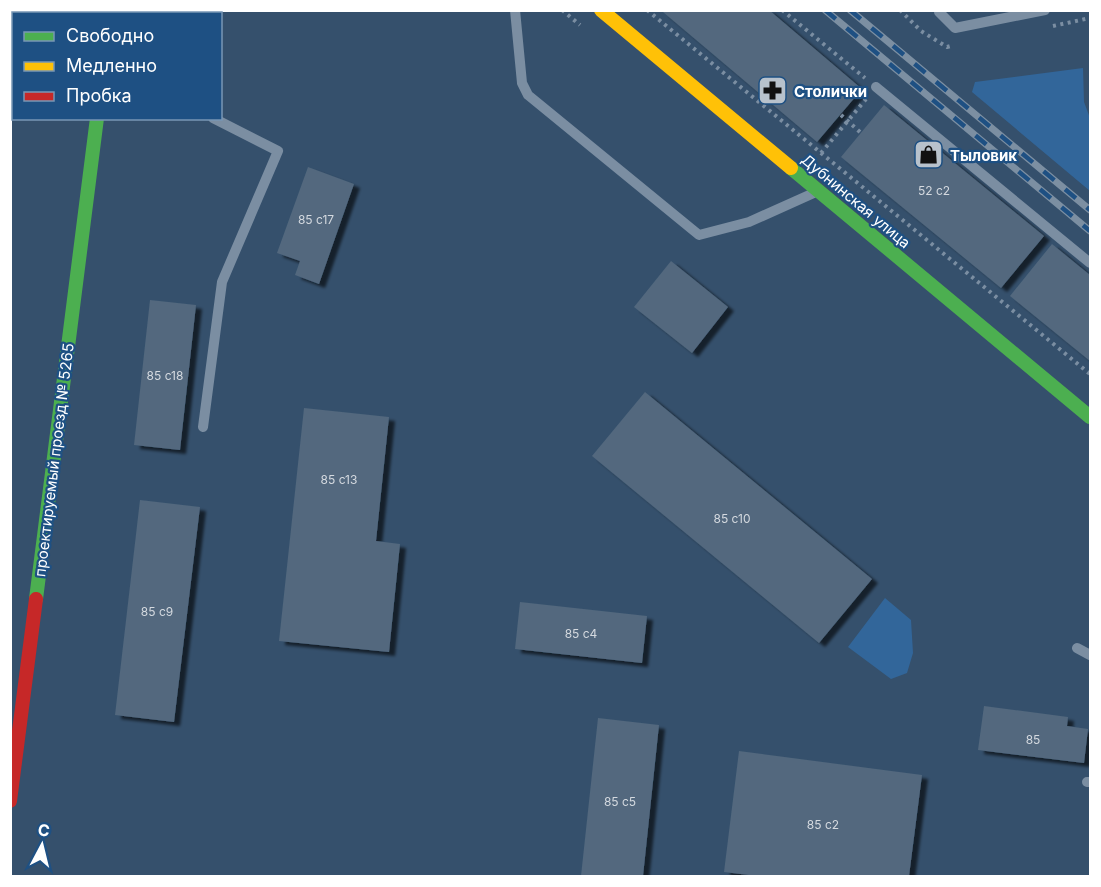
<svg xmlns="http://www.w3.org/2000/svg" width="1101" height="887" font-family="Inter,sans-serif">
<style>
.green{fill:#32669a}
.building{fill:#52687e;filter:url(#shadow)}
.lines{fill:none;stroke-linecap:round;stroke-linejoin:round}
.path{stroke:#7b8ea2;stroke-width:4;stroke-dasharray:3 4.5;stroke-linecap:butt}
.lane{stroke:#7b8ea2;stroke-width:10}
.street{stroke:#7b8ea2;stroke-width:20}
.fast{stroke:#4caf50;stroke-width:14}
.slow{stroke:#ffc107;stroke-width:14}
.jam{stroke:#c62828;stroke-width:14}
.rail-casing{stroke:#7c8fa2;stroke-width:7}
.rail{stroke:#1e5083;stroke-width:4.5;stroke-dasharray:14;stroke-linecap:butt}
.labels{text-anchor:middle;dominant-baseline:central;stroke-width:4.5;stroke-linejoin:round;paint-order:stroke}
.number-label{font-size:12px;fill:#d4d9df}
.poi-label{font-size:15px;font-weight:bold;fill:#fff;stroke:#1e5083;text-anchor:start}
.street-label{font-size:15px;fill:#fff;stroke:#1e5083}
</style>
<defs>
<filter id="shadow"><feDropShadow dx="6" dy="4" stdDeviation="1.5" flood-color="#0009"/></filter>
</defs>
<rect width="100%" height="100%" fill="#35506c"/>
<path class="green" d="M1083,68l1,34 6,16v73l-118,-99 3,-10z
M885,598l26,22 2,33 -6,20 -16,6 -43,-32z"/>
<path class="building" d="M664,10h105l93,79 -45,53 -154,-130z
M884,105l160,131 -43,52 -160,-131z
M308,167l46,17 -35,100 -24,-9 5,-14 -23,-8z
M1052,244l38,31v86l-80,-65z
M671,261l57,46 -36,46 -58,-46z
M150,300l46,5 -16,145 -46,-5z
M645,392l227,187 -53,64 -227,-187z
M304,408l85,9 -13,124 24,3 -11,108 -110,-11z
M140,500l60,7 -26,215 -59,-7z
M520,602l127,14 -5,47 -127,-14z
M984,706l84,11 -1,9 21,3 -4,34 -106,-13z
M598,718l61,7 -16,151h-62z
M739,751l183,24 -13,101h-152l-33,-4z"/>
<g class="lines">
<path class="path" d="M562,10l18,15
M647,10l443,364
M782,10l83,68
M900,10l21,21 26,16 7,-2
M1053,26l37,-8
M841,115l20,18
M821,153l45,-54"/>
<path class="lane" d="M515,10l7,73 6,12 171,140 50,-13 67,-30
M939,12l16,16 90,-18
M876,87l214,176
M203,427l19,-145 56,-131 -65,-33
M1077,648l13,7
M1087,782h3"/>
<path class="street" d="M109,14l1,-4"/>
<path class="fast" d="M791,168l299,249
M36,599l61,-481"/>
<path class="slow" d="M601,10l190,158"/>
<path class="jam" d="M10,801l26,-202"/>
<defs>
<path id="rail" d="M825,10l265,221
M850,10l240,200"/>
</defs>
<use href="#rail" class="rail-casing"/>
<use href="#rail" class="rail"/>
</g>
<defs>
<symbol id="pharmacy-square" viewBox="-11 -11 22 22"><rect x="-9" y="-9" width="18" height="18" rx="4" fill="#b8c2cc" stroke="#1e5083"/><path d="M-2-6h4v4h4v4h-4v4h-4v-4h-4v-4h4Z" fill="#111"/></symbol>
<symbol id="shop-square" viewBox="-11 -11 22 22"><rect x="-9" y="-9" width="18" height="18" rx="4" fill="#b8c2cc" stroke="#1e5083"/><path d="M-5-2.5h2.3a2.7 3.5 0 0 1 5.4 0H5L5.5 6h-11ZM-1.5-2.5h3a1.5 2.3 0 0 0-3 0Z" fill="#111"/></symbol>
</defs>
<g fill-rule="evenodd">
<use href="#pharmacy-square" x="756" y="74" width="33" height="33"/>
<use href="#shop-square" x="912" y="138" width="33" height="33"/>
</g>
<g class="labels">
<g class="number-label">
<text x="934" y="190">52 с2</text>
<text x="316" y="219">85 с17</text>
<text x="165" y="375">85 с18</text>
<text x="339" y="479">85 с13</text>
<text x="732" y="518">85 с10</text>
<text x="157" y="611">85 с9</text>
<text x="581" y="633">85 с4</text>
<text x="1033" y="739">85</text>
<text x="620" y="801">85 с5</text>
<text x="823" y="824">85 с2</text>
</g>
<g class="poi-label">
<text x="794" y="91">Столички</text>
<text x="950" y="155">Тыловик</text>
</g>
<g class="street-label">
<text transform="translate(856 201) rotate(40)">Дубнинская улица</text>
<text transform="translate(54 460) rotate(-83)">проектируемый проезд № 5265</text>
</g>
</g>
<rect width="1101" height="887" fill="none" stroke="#ffffff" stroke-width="24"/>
<rect x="12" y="12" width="210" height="108" fill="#1e5083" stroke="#7896b5" stroke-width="1.5"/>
<rect x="24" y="32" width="30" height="9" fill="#4caf50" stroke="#7896b5" stroke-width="1.5"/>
<text x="66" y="42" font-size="18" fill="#ffffff">Свободно</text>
<rect x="24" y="62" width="30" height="9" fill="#ffc107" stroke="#7896b5" stroke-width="1.5"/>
<text x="66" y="72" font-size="18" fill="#ffffff">Медленно</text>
<rect x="24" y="92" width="30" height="9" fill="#c62828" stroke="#7896b5" stroke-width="1.5"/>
<text x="66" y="102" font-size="18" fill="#ffffff">Пробка</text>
<g transform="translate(42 845) rotate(7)" stroke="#1e5083" stroke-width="4.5" paint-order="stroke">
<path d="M0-4.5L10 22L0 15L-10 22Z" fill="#ffffff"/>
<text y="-9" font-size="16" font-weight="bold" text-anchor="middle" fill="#ffffff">С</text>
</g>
</svg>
